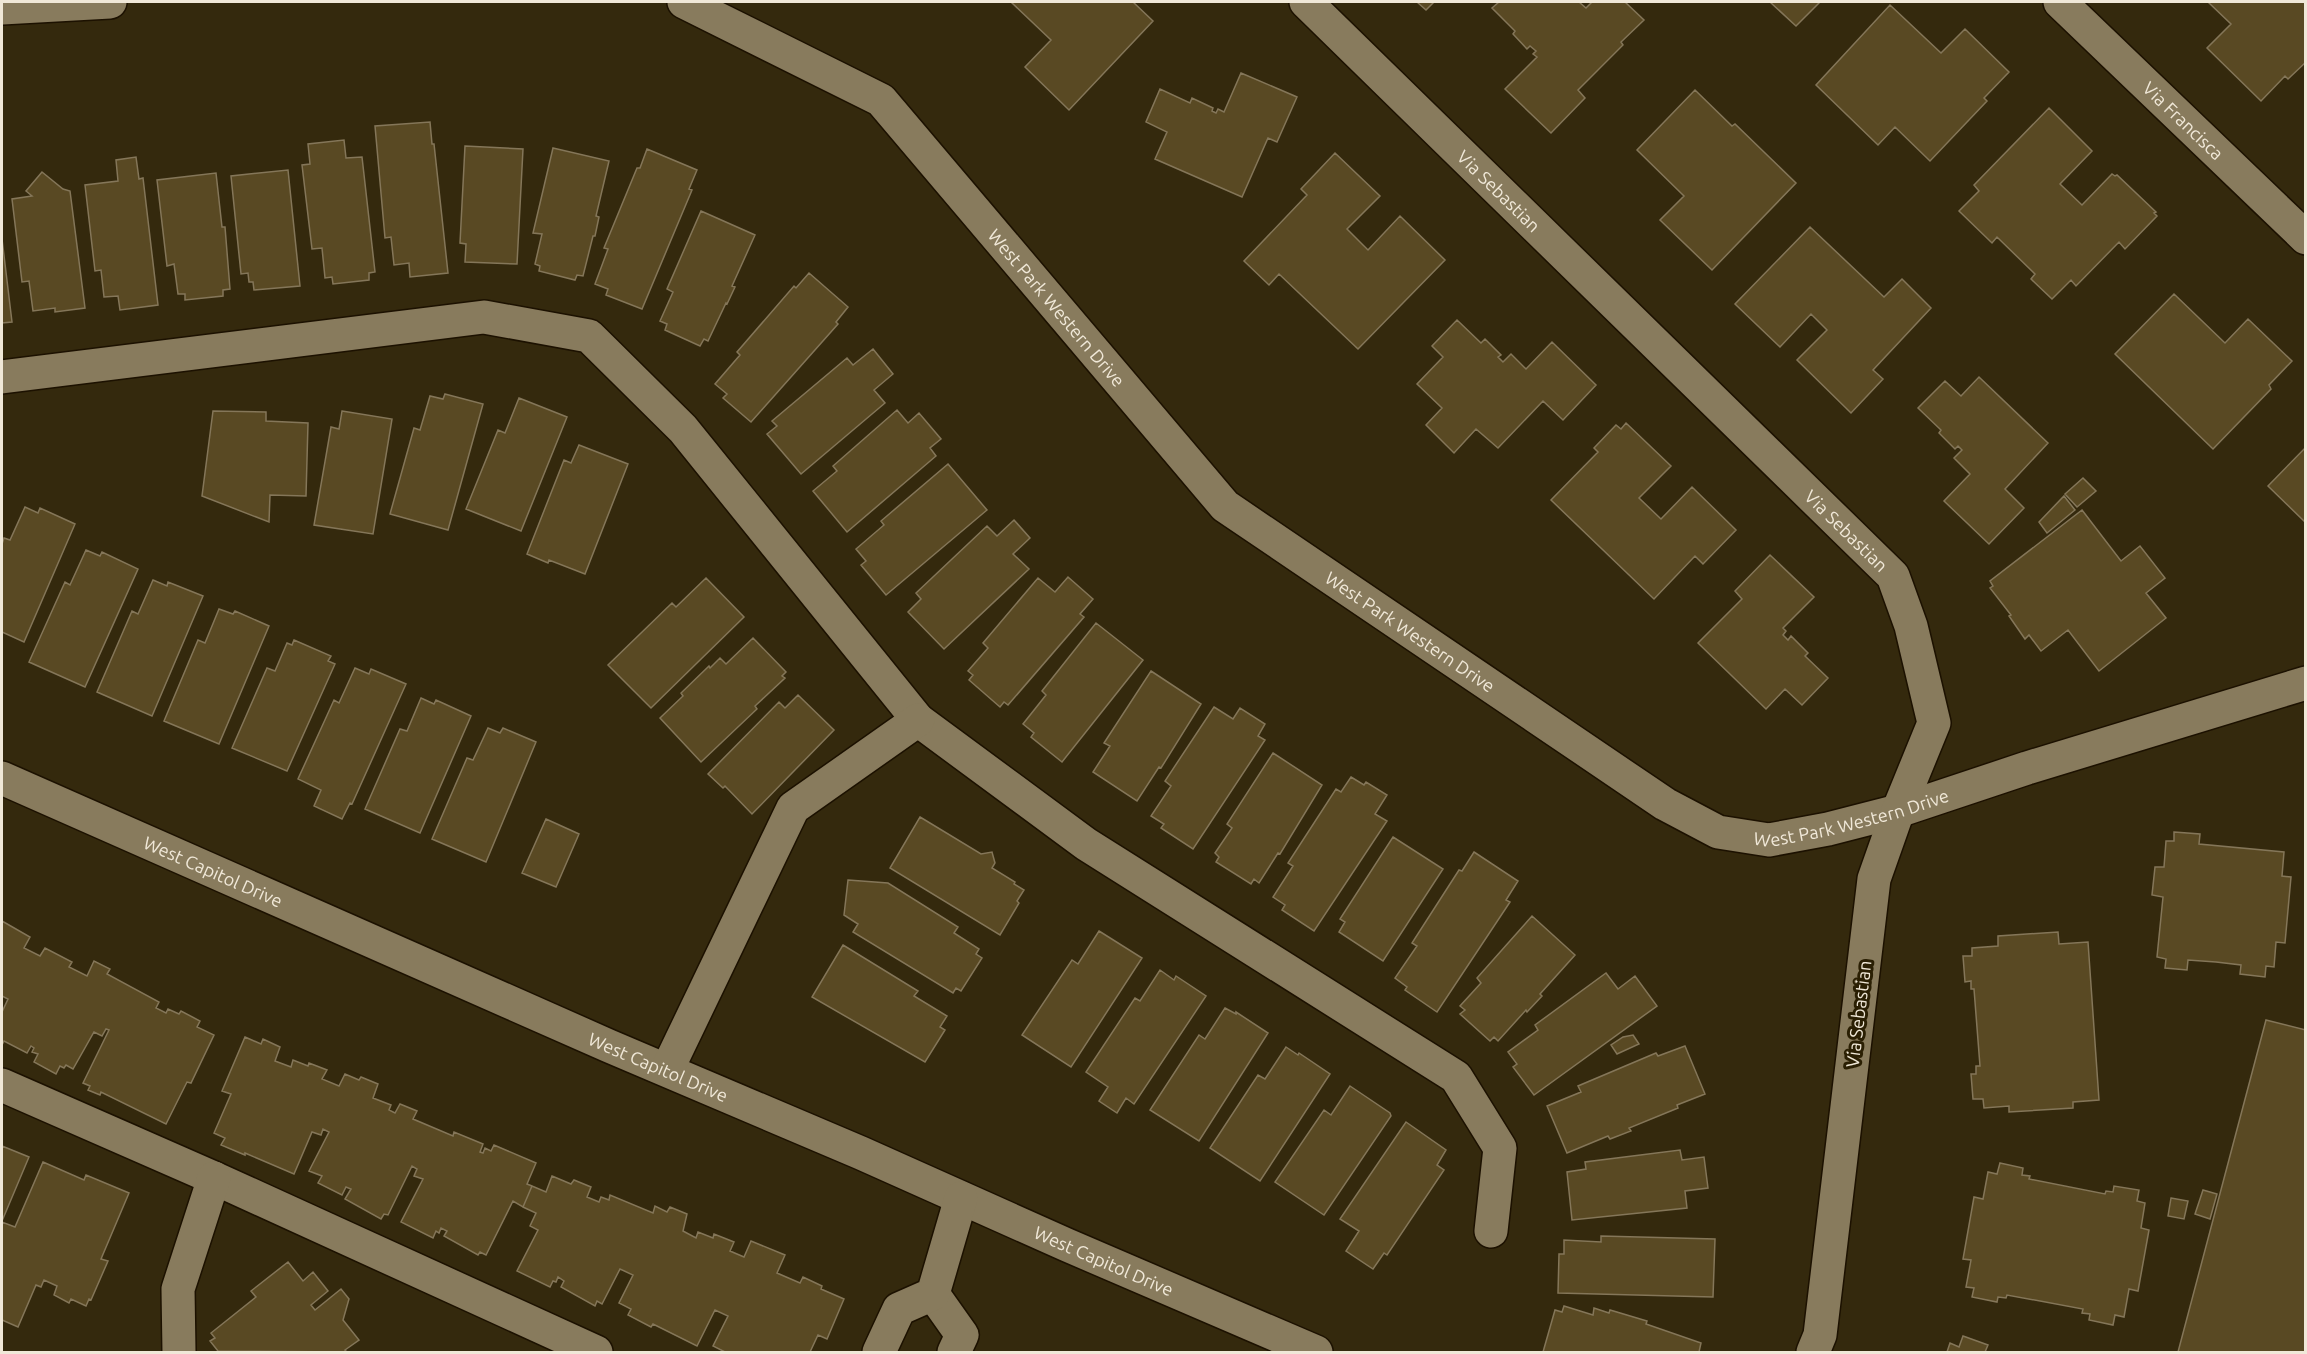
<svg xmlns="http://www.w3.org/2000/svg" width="2307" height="1354" font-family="Ubuntu,sans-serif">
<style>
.building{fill:#594923;stroke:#847659;stroke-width:1.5}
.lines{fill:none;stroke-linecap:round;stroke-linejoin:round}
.minor-casing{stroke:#1c1100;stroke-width:36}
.minor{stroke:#887b5d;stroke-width:33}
.labels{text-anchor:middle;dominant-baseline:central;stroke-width:6;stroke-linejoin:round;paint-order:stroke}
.street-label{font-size:18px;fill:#f0e8d8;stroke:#2a1f03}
</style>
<rect width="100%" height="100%" fill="#34290d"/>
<path class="building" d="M1011,2h122l20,19 -84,89 -44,-43 26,-27z
M1417,2h17l-8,8z
M1499,2h80l7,6 6,-6h33l19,18 -23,22 2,3 -45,45 7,8 -34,35 -46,-44 32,-32 -4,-3 3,-3 -6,-5 -3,3 -14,-15 2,-3 -23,-23z
M1770,2h50l-24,24z
M2208,2h98v60l-18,17 -3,-3 -24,25 -54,-53 24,-24z
M1890,5l51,48 24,-24 44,43 -25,26 3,3 -57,60 -35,-34 -17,18 -62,-60z
M1241,73l56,24 -20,45 -9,-4 -26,59 -87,-38 12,-27 -21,-10 14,-33 30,14 2,-5 21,10 -1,3 4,2 2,-4 6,3z
M1695,90l37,36 3,-2 61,59 -84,87 -52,-50 24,-24 -47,-46z
M2049,108l43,43 -32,33 22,21 30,-31 3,2 2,-1 39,37 -2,1 3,3 -32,33 -6,-7 -43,44 -5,-6 -19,19 -21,-20 4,-5 -38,-37 -5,6 -33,-32 20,-20 -5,-6z
M430,122l2,22h2l14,129 -38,4 -1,-14 -15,2 -3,-28 -6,1 -10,-112z
M344,140l2,18 16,-1 13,115 -6,1v7l-36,4 -1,-7 -7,1 -3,-30 -10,1 -10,-84 8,-1 -2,-20z
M465,146l58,3 -6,115 -52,-2 1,-18 -6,-1z
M553,148l56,13 -13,55 3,1 -4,19h-2l-10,40 -6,-1 -2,5 -36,-9 1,-5 -5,-2 7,-30 -9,-1z
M647,149l50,21 -8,19 3,1 -50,119 -36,-14 2,-6 -13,-5 13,-35 -4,-1 33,-80h3z
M1335,153l45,43 -33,33 21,21 32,-34 45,44 -87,89 -79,-75 -10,11 -25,-24 63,-66 -6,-6z
M136,157l3,22 4,-1 15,127 -38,5 -2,-14 -14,1 -3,-27 -6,1 -10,-86 33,-4 -2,-21z
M288,170l12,116 -46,4 -1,-8h-4l-1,-9 -7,1 -10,-98z
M42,172l21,17 7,2 15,117 -30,4v-4l-22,3 -4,-30 -7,1 -10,-83 20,-3 -6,-5z
M216,173l6,54h3l5,62 -7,1v6l-38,4v-6h-7l-4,-30 -7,2 -10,-86z
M701,211l54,24 -23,51 3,1 -8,17 -1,-1 -18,38 -4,-2 -4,7 -35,-16 2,-6 -7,-3 13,-29 -6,-3z
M1810,227l74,70 18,-18 29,29 -58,62 10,9 -32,34 -54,-53 30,-30 -16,-16 -31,33 -45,-43z
M2,239l10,83 -10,1z
M809,273l39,34 -12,15 2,2 -87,98 -28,-24 4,-4 -12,-10 25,-29 -3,-3 57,-66 2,2z
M2174,294l51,49 23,-24 44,42 -23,24 2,4 -58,60 -98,-95z
M1457,320l24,23 4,-4 16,16 -3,2 5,5 8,-8 15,15 26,-27 44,43 -33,35 -20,-19 -45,47 -22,-19 -22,24 -28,-28 16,-17 -25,-24 26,-27 -11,-11z
M873,349l20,25 -19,16 11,13 -84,71 -34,-40 10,-8 -5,-5 75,-63 6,7z
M1979,377l69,66 -43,46 19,19 -35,36 -45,-43 26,-27 -16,-16 8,-8 -4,-4 -3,3 -16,-16 2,-3 -23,-22 27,-27 16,15z
M445,394l38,10 -35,126 -58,-16 24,-86 6,2 10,-34 13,3z
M519,398l48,19 -46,114 -55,-22 32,-79 7,3z
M897,410l11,13 11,-10 22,26 -11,9 6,8 -89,76 -34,-41 24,-20 -4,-5z
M213,411l53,1v9l42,2 -2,73 -36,-1 -1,27 -67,-26z
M342,411l50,8 -19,115 -59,-9 17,-98 8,2z
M1626,423l45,43 -32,32 22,21 31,-32 44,43 -33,34 -8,-8 -41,43 -103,-99 47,-48 -4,-4 22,-23 5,4z
M579,445l49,19 -43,110 -36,-14 -1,3 -21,-9 37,-94 7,3z
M2306,447v76l-38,-37z
M948,464l39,46 -101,85 -25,-30 5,-4 -10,-12 28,-24 -3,-4z
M2083,478l13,13 -19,16 -12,-13z
M2064,496l11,14 -28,23 -8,-11z
M25,507l13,6 2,-5 35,16 -51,118 -22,-10v-88l2,-6 6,2z
M2082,510l39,51 19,-15 25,32 -19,15 20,25 -67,53 -31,-41 -27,21 -12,-16 -4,4 -16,-23 2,-1 -21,-27 3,-2 -3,-5z
M1014,520l16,18 -17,16 16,15 -85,80 -36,-37 13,-13 -5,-6 71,-67 10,10z
M86,550l14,6 2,-4 36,17 -53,118 -56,-25 36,-80 5,3z
M1770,555l44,42 -31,31 3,3 -3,4 5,5 3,-4 17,17 -3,3 23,22 -26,27 -17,-16 -19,20 -68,-66 44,-44 -7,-8z
M1068,577l25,22 -13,15 4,3 -76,88 -4,-3 -4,5 -31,-27 4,-5 -5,-4 20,-23 -5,-5 55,-65 17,14z
M706,578l38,39 -93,91 -43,-43 64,-62 4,4z
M153,580l14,6 1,-4 35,14 -51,120 -55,-24 35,-81 6,3z
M219,609l14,5 2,-3 34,15 -50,118 -55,-23 34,-81 7,3z
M1096,623l47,37 -81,102 -31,-25 3,-4 -11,-9 23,-29 -4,-4z
M753,638l33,34 -4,4 3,2 -30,28 2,3 -56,53 -41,-44 23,-22 -2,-3 28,-27 1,2 10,-10 6,6z
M294,640l37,16 -3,5 7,3 -48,107 -55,-23 35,-80 8,3 12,-28 5,2z
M355,668l14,6 2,-5 35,15 -54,120 -2,-1 -8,16 -28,-13 7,-16 -23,-11 36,-79 5,3z
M1151,671l50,33 -40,64 -2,-1 -22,34 -44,-29 17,-26 -6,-3z
M798,695l36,35 -82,84 -27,-28 -2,2 -15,-14 71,-72 6,6z
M421,698l13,6 2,-4 35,16 -51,117 -55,-24 35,-80 7,2z
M1214,707l19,12 7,-11 25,16 -7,12 7,4 -72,109 -32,-21 3,-4 -13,-8 20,-30 -6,-5z
M488,728l12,5 3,-5 33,14 -50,120 -54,-23 35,-81 6,2z
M1273,753l49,32 -42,69 -2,-1 -19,30 -5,-4 -3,5 -35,-22 3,-5 -4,-4 17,-25 -5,-4z
M1351,777l13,8 2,-3 21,13 -12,19 12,7 -73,110 -32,-21 3,-5 -12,-8 20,-31 -5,-3 48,-74 5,3z
M920,817l61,37 11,-2 3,11 -3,5 23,14 -1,2 10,6 -7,11 2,2 -19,32 -110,-67z
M546,819l33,15 -23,53 -34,-14z
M2174,832l26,2 -1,10 85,8 -2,24 9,1 -6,66 -9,-1 -2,25 -8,-1 -1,11 -25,-3 1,-9 -25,-3 -28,-2 -1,10 -22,-2 1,-9 -9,-2 6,-60 -11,-2 3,-28h9l2,-26h8z
M1393,837l50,32 -60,92 -44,-29 6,-10 -5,-3z
M1474,852l44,29 -12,19 4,2 -73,110 -32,-22 2,-3 -12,-9 22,-32 -5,-3 47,-73 3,1z
M848,880l40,3 70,44 -4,6 25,16 -3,5 6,4 -21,33 -5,-3 -3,5 -100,-61 5,-8 -14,-9z
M1532,916l43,39 -35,39 2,2 -15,16 -1,-2 -28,31 -4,-4 -4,4 -30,-27 5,-4 -5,-4 21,-23 -4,-5z
M2,921l28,16 -6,11 16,8 5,-8 27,14 -3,5 18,9 7,-15 16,8 -3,5 52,28 -3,6 10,5 2,-4 11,5 2,-3 19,10 -3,6 17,8 -23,48 -4,-1 -21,42 -65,-32 -1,3 -12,-5 2,-4 -7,-3 26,-53 -3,-1 -4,7 -8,-4 -21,37 -7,-4 -2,3 -4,-2 -4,8 -22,-12 4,-8 -6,-2 2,-4 -3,-2 -4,7 -23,-12 -2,4v-33l6,-13 -6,-3z
M1099,931l43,27 -71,109 -49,-32 50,-75 6,4z
M2058,932l1,12 29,-2 11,158 -26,2v6l-64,4v-6l-25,2 -1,-9h-10l-2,-25h5v-8h4l-6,-77h-3v-8l-6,1 -2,-26h9v-8l26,-2v-10z
M843,945l75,46 -4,5 33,20 -7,11 5,3 -20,32 -113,-65z
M1160,970l14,10 2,-4 30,20 -72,108 -8,-6 -9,15 -18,-12 9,-14 -22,-15 49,-74 5,3z
M1606,973l12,16 17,-13 22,30 -123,89 -21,-28 4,-3 -9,-12 30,-22 -3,-5z
M1225,1008l11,6v-2l32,21 -69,108 -49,-31 49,-75 6,4z
M2266,1020l40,10v322h-128z
M1633,1035l6,9 -22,10 -6,-9 12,-8z
M245,1037l16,7 2,-5 17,8 -5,14 16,6 2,-7 15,6 1,-3 18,7 -5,9 17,7 6,-12 14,6 2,-3 17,7 -5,14 18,7 -2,5 6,3 5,-9 17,7 -4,8 40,17 1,-4 29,12 -3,8 3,1 2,-5 6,3 3,-6 42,18 -9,21 5,2 -9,21 -10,-6 -27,54 -6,-3 -2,3 -34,-19 3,-5 -6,-3 -2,5 -3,-2 -3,7 -32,-16 22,-43 -9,-3 3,-7 -5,-3 -24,49 -4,-1 -3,5 -36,-20 6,-10 -5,-2 -4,8 -24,-12 4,-7 -13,-5 20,-39 -6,-3 -2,6 -9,-3 -18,42 -49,-21v2l-24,-10 4,-7 -11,-5 17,-39 -9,-3z
M1685,1046l20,48 -28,11 1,3 -49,20 2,3 -21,8 -2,-3 -41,17 -20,-47 34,-14 -3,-6 78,-33 2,3z
M1286,1047l12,8 1,-2 31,21 -70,107 -50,-33 48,-73 7,4z
M1350,1086l40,27 1,3 -67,99 -49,-33 49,-72 7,5z
M1406,1122l40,28 -9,15 7,5 -57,85 -3,-2 -11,16 -27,-18 13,-20 -19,-12z
M2,1146l27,11 -27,64z
M1680,1150l2,10 22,-3 4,31 -23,3 2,17 -115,12 -5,-48 19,-3 -1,-7z
M43,1162l41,18 2,-5 43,18 -28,66 7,2 -17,39 -2,-1 -3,7 -15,-7 -2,4 -15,-8 3,-9 -13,-6 -3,7 -5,-2 -18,42 -16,-7v-98l13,5z
M2000,1163l23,5 -1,7 8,1 -1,3 76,15 1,-3 7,1 1,-6 25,4 -2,11 8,2 -4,25 8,2 -11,61 -9,-2 -5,28 -9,-2 -2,10 -24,-5 1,-6 -8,-1 1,-4 -76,-14 -1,3 -8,-1 -1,5 -25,-5 2,-9 -8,-1 5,-27 -8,-1 11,-62 9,2 5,-27 9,2z
M552,1176l19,8 3,-4 17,7 -4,10 12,5 2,-5 8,3 1,-5 43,18 2,-7 12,6 3,-5 17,7 -4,17 13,7 2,-6 15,6 1,-4 20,8 -4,9 14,6 7,-16 34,14 -8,18 23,10 3,-6 19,9 -1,3 23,10 -17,40 -9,-4 -8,17h-85l-12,-6 15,-30 -13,-6 -18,36 -44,-22 -2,3 -23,-12 3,-6 -12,-6 14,-28 -13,-6 -18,35 -5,-3 -2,5 -34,-19 3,-6 -6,-4 -2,5 -3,-1 -3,6 -33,-16 21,-41 -8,-4 6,-13 -13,-6 9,-21 14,6z
M2203,1190l14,4 -7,25 -15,-5z
M2171,1198l17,3 -4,18 -16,-3z
M1601,1236l114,3 -2,58 -155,-4 1,-39h5v-14l37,2z
M288,1262l15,19 10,-9 15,19 -17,14 4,5 26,-21 8,10 -6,21 16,20 -14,10 2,2 -129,-1 -8,-10 5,-3 -4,-5 45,-36 -5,-6z
M1564,1306l29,9 1,-7 15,5 1,-3 37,11 -1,3 55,19 -2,9h-156l12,-42 7,2z
M1963,1336l25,9 -3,7h2h-40l3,-9 9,4z"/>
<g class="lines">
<defs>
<g id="minor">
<path id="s1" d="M684,2l197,98 344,406 440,298 53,28 51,8 59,-11 70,-18 129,-43 279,-85"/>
<path id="s2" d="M1306,2l587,574 18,50 23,97 -36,88 -24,68 -54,456 -7,17"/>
<path id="s3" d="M2060,2l246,236"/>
<path d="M2,8l108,-6"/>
<path d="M2,377l482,-60 105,19 94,93 235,291 168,124 370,233 44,71 -9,83"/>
<path id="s4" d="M2,778l607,268 252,107 206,92 249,107"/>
<path d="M667,1070l126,-262 125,-88"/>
<path d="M2,1085l212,93 382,174"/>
<path d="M933,1294l29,41 -8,17"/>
<path d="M179,1352l-1,-63 36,-111"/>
<path d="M879,1352l20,-43 34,-15 28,-96"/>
</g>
</defs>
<use href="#minor" class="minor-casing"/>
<use href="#minor" class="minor"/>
</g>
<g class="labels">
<g class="street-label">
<text stroke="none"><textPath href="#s3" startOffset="171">Via Francisca</textPath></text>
<text stroke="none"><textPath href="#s2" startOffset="270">Via Sebastian</textPath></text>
<text stroke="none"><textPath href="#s1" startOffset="492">West Park Western Drive</textPath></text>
<text stroke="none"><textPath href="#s2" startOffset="756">Via Sebastian</textPath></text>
<text stroke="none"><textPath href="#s1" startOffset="976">West Park Western Drive</textPath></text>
<text stroke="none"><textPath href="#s1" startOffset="1480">West Park Western Drive</textPath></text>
<text stroke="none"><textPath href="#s4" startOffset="231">West Capitol Drive</textPath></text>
<text transform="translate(1858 1014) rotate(-83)">Via Sebastian</text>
<text stroke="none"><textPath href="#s4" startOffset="717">West Capitol Drive</textPath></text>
<text stroke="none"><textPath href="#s4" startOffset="1203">West Capitol Drive</textPath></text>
</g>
</g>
<rect width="2307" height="1354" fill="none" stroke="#f0e8d8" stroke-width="6"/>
</svg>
